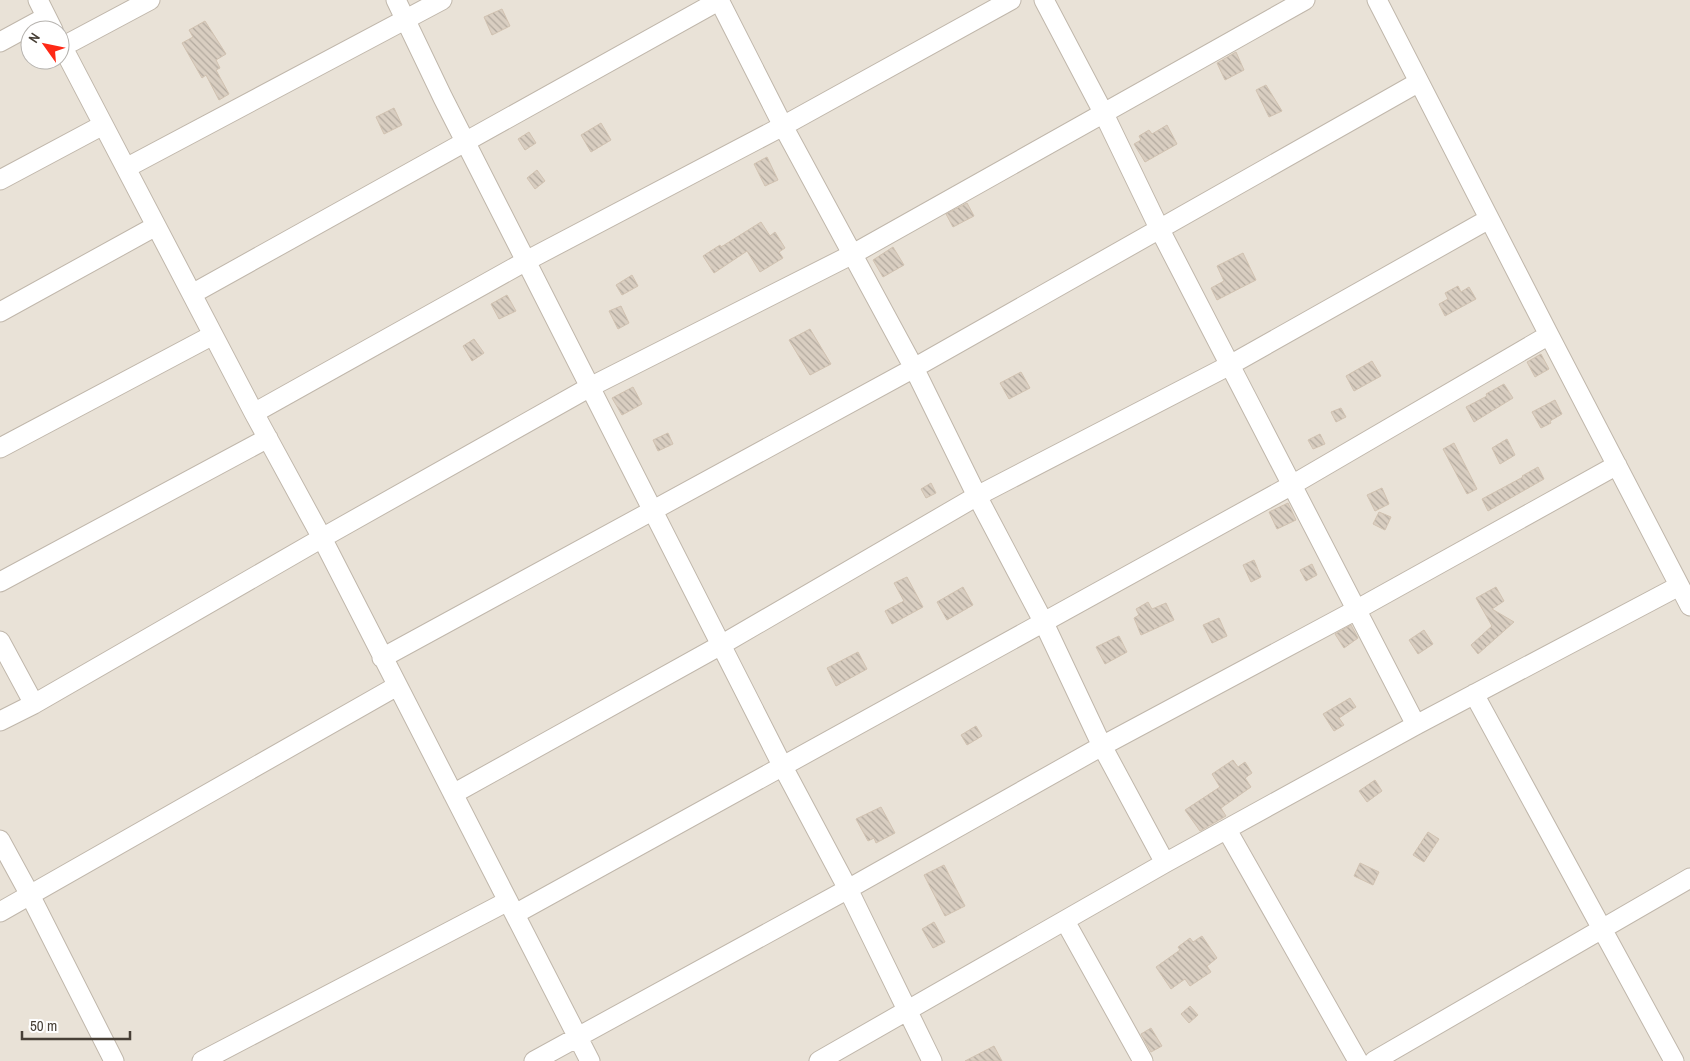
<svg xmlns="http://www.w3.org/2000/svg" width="1690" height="1061" font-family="'Archivo Narrow',sans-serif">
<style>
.residential{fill:#e9e2d7;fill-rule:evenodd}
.building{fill:url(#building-back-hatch);stroke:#d1c2b1}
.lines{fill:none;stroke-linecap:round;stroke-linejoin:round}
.minor-casing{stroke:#c0b7ab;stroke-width:21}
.minor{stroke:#fff;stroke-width:19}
</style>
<defs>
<pattern id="building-back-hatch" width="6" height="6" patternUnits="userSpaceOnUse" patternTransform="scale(1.25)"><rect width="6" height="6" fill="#d9cec1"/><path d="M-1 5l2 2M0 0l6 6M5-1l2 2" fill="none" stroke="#b2a99e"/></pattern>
</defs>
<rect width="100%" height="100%" fill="#f5f0e9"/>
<path class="residential" d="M0,0h1690v1061h-1690zM30,30h30v30h-30z"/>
<path class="building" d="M502,9l8,17 -18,9 -8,-18z
M205,21l21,33 -10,6 4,8 -4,2 13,24 -10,6 -13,-25 -4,3 -20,-35 11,-6 -4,-7z
M1236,52l8,18 -19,10 -8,-17z
M1266,85l16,26 -13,6 -13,-27z
M394,108l8,17 -18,9 -8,-17z
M601,123l10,17 -20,12 -10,-17z
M1167,125l10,19 -32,18 -11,-18 7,-4 -2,-4 10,-6 3,4z
M529,132l7,11 -11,7 -7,-11z
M767,157l11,23 -13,6 -11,-22z
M537,170l8,11 -10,8 -8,-11z
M967,203l7,13 -21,11 -7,-13z
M761,222l9,14 5,-4 10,16 -6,4 4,6 -23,14 -13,-21 -33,22 -11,-17 17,-11 1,2z
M893,247l11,18 -21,12 -10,-17z
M1243,253l13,27 -39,20 -6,-12 13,-7 -7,-15z
M632,275l6,11 -16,9 -6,-10z
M1458,286l3,6 8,-5 7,12 -31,17 -6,-12 9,-5 -3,-6z
M507,295l9,16 -17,8 -8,-15z
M621,306l8,17 -11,6 -9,-18z
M810,329l21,35 -21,11 -21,-35z
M474,339l10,14 -12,8 -9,-15z
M1541,354l8,15 -14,8 -8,-15z
M1372,361l9,15 -27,15 -8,-15z
M1021,372l9,16 -21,11 -9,-16z
M1504,384l9,14 -39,24 -8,-15 21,-11 -1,-2z
M633,387l9,17 -20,11 -10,-17z
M1555,400l7,14 -12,7 1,2 -10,5 -9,-16z
M1341,408l5,9 -10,5 -5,-10z
M668,433l5,11 -15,7 -5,-11z
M1320,434l5,10 -12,5 -5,-9z
M1507,439l8,16 -15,9 -8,-16z
M1454,443l23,46 -10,5 -24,-45z
M1538,467l6,12 -56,32 -6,-12 41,-22 -1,-1z
M931,483l5,10 -10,5 -5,-9z
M1382,488l7,16 -14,7 -8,-16z
M1288,503l8,17 -19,9 -8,-17z
M1379,512l12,5 -6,13 -12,-6z
M1254,560l7,17 -10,5 -8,-17z
M1312,564l5,11 -11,6 -6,-11z
M907,577l16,30 -31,17 -7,-13 19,-10 -10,-18z
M963,587l10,18 -26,15 -10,-18z
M1496,587l8,14 -12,8 22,13 -36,32 -7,-9 21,-19 -16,-28z
M1148,602l4,7 14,-6 8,17 -33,15 -7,-17 5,-3 -3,-6z
M1219,618l8,18 -15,7 -9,-18z
M1351,625l7,13 -14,10 -9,-14z
M1424,630l9,14 -15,10 -9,-14z
M1119,636l8,16 -22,12 -9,-17z
M858,652l9,17 -31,17 -9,-18z
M1350,698l6,9 -17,11 5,7 -10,6 -11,-17z
M976,726l6,10 -15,9 -6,-10z
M1233,760l5,7 7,-5 7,11 -7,5 6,9 -30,21 5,8 -26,15 -15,-21 35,-23 -8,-13z
M1375,780l7,11 -15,11 -8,-11z
M881,807l14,26 -19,10 -2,-5 -6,3 -12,-22z
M1428,832l11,7 -15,23 -11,-7z
M1360,863l19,9 -6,13 -19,-9z
M944,865l21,41 -20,10 -21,-41z
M934,922l11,20 -12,6 -11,-19z
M1202,936l15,22 -10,8 4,6 -21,14 -5,-7 -14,10 -15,-22 24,-17 -2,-3 12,-9 3,4z
M1190,1006l8,9 -9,8 -8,-9z
M1151,1028l11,18 -11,6 -10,-18z
M994,1046l8,15h-37z"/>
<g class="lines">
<defs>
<path id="minor" d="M38,0l15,30
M396,0l47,98 83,163 257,506 65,122 84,172
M719,0l64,126 131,242 63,128 66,125 59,125 63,117
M1044,0l59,112 56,116 257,497
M1377,0l172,335 141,271
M0,42l46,-25
M60,42l194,371 68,125 268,523
M62,47l88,-47
M126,168l316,-168
M0,180l103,-55
M192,294l528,-294
M0,312l156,-86
M254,413l272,-152 257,-135 228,-126
M0,448l213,-113
M0,582l268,-144
M0,641l34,63
M382,658l532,-290 505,-286
M1474,694l200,367
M0,721l34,-17 288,-166 268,-151 263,-133 452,-254
M453,794l268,-149 256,-149 253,-131 259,-146
M1227,830l131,231
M0,840l30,55 84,166
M0,912l397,-226
M515,914l777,-429 257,-150
M1065,921l78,140
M202,1061l306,-160
M534,1061l314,-172 254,-143 254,-136 261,-145
M819,1061l346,-198 251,-138 263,-139
M1374,1061l316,-183"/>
</defs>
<use href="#minor" class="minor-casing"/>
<use href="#minor" class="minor"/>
</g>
<g transform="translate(45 45) rotate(303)"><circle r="24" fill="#ffffff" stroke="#b6b3af"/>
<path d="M0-4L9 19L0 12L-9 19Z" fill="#fe2916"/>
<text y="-8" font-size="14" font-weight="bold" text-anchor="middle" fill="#484037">N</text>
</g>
<path d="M22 1031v8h108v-8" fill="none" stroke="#484037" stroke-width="2.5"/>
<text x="30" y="1031" font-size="15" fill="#484037" stroke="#ffffff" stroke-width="4" paint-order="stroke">50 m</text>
</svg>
